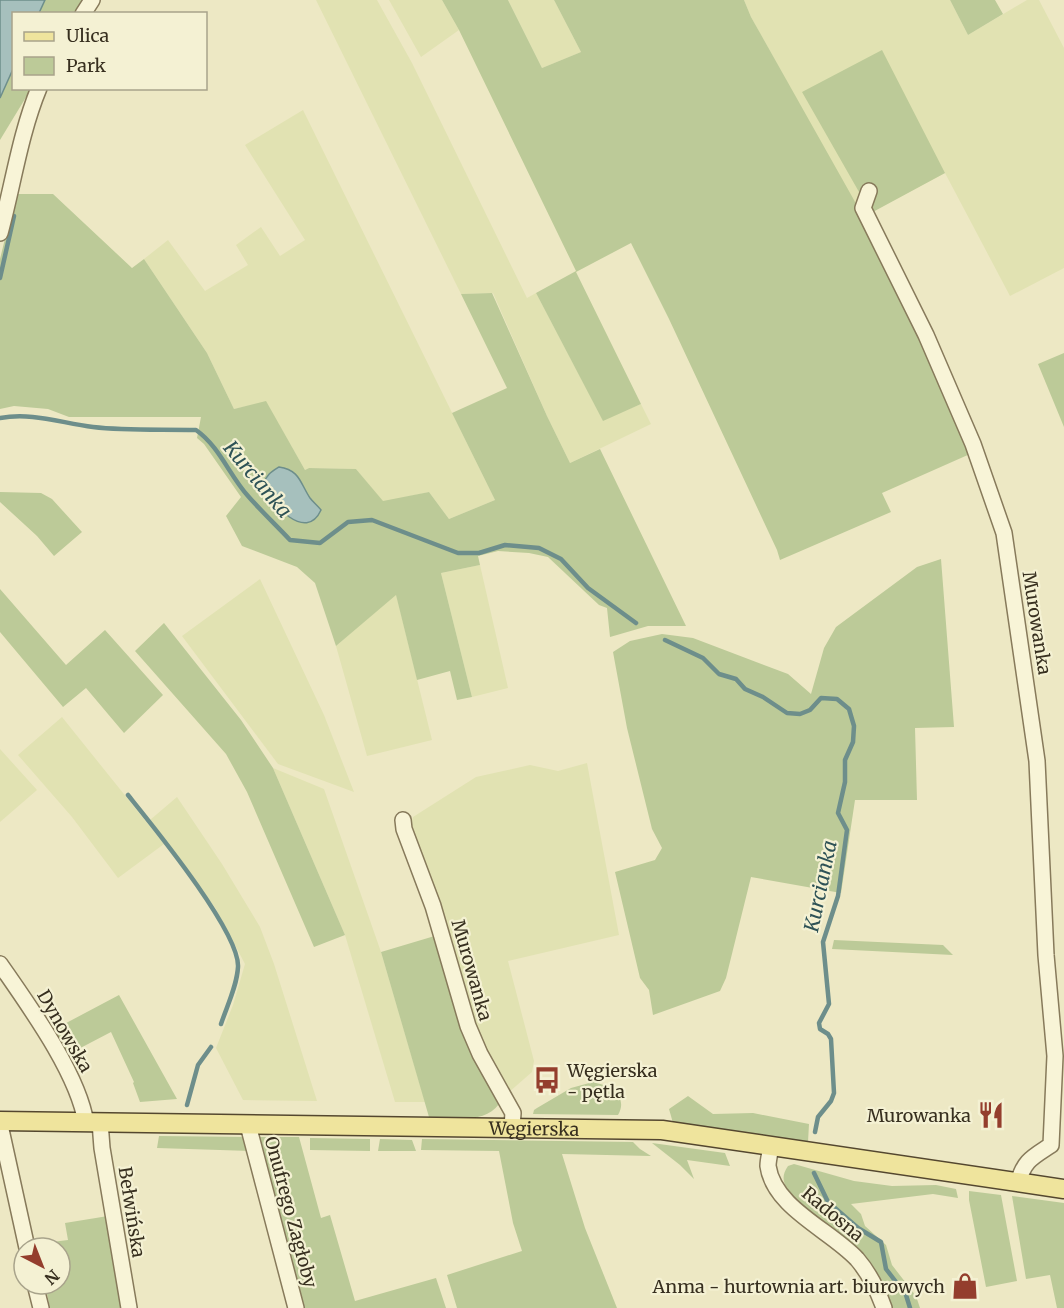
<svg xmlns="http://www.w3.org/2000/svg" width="1064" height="1308" font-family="Merriweather,serif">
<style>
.farmland{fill:#e1e2b2}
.green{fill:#bcca98}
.water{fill:#a6c0bd;stroke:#6d8e8b;stroke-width:1.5}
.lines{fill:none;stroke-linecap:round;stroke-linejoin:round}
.stream{stroke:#6d8e8b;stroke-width:4.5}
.minor-casing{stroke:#877a5b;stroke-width:18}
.major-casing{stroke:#54472f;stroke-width:21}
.minor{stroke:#f8f4d7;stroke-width:15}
.major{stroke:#efe49d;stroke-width:18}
.labels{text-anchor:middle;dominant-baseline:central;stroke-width:4.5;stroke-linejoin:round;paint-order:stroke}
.street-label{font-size:18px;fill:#372f1f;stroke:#f4f1d3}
.poi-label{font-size:18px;fill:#372f1f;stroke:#f4f1d3;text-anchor:end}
.water-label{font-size:20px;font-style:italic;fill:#2e5256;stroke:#f4f1d3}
</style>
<rect width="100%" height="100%" fill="#ede8c4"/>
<path class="farmland" d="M316,0h61l35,63 115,235 9,-5 67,127 38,-16 10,20 -81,39 -23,-47 -54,-123 -32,1z
M389,0h53l17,30 -38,27z
M508,0h46l27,52 -39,16z
M744,0h206l18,35 59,-35h12l25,48v220l-54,28 -65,-123 -83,44 -111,-200z
M303,110l192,390 -46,19 -20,-27 -46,10 -27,-33 -47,-1 -4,2 -39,-68 -32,7 -27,-56 -63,-94 24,-19 37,51 43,-26 -12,-20 25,-18 19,29 25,-16 -60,-95z
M480,565l28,123 -36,9 -31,-124z
M260,579l64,136 30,77 -76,-28 -96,-128z
M396,594l36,146 -65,16 -31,-110z
M62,717l102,127 -46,34 -46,-61 -54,-62z
M0,749l37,41 -37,32z
M587,763l32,172 -111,26 26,100 -2,11 -25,22 -25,-42 -73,-222 4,-13 63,-40 54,-12 28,6z
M273,768l51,21 57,163 44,150h-30l-50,-167z
M177,797l45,67 38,63 14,37 43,137 -74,-1 -27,-52 17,-43 12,-41 -29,-55 -66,-89z"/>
<path class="green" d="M45,0h37l-7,13 -36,1z
M442,0h66l34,68 39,-16 -27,-52h190l7,17 103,183 52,107 64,147 -88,39 9,19 -111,48 -3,-10 -108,-231 -38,-76 -55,29 65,132 -38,17 -67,-128 40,-22 -117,-241z
M950,0h45l8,14 -35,21z
M882,50l63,123 -74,40 -69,-121z
M13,69l1,19 17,1 -31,51v-42z
M16,194h37l79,74 12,-9 63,94 27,56 32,-8 39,69 4,-2 47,1 27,32 46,-9 20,27 46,-19 -43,-87 55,-25 -46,-94 31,-1 55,123 23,47 30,-14 86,177h-38l-38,11 -3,-29 -8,-3 -51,-48 -19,-4 -31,-2 -20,5 2,9 -39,8 31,124 -15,3 -7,-29 -33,9 -21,-85 -60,51 -21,-63 -18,-16 -55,-21 -16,-30 15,-19 -37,-53 -7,-6 4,-21h-132l-21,-8 -34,-3 -14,3v-150z
M1064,353v74l-26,-63z
M0,492l41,1 11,6 30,33 -28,24 -17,-20 -37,-34z
M941,559l13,168 -39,1 2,72h-62l-14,93 -90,-16 -25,101 -6,13 -67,24 -4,-25 -9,-12 -25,-106 40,-12 7,-12 -10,-19 -25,-101 -14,-76 17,-11 32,-7 31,4 95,36 23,20 13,-46 12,-21 81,-60z
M0,589l66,76 39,-35 58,65 -39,38 -38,-45 -23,19 -63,-75z
M164,623l77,97 32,48 72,167 -31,12 -67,-155 -21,-38 -91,-103z
M438,935l61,161v8c-15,21 -47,13 -70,13l-48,-165z
M834,940l109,5 10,10 -121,-6z
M119,995l58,104 -37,3 -7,-19 1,-1 -23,-50 -44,23 -14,-25z
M593,1082c16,3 36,14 25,33l-85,-1 1,-4 3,-2 34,-20z
M688,1096l25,18 40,-1 56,11 -1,18 -135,-19 -4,-14z
M159,1136l90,1 2,14 -94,-3z
M260,1137h39l22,81 9,-3 25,86 81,-23 10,30h-145l-41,-157z
M310,1138l60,1v12l-60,-1z
M380,1139l32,1 4,11h-38z
M422,1139l211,3 7,7 11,7 -89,-2 23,74 32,80h-160l-10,-33 75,-24 -9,-28 -14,-72 -78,-1z
M652,1143l73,10 5,13 -43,-6 7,19 -14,-14z
M794,1164l60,17 38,5 44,-1 20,4 2,9 -25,-4 -82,10 10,10 4,12 21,19 6,20 24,31 4,12h-29l-8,-23 -15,-22 -77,-68c-7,-10 -11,-18 -3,-29z
M969,1191l32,4 16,86 -31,6 -17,-87z
M1012,1196l52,7v105h-7l-7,-33 -24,4z
M108,1216l17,92h-75l-5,-24h15v-36h-23l-1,-4 32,-4 -3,-17z"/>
<path class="water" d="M0,0h45l-6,13 -25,1 -1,55 -13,29z
M279,467c21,3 21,16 31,31 3,4 8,8 11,12 -15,33 -50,-6 -58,-25 3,-10 8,-13 16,-18z"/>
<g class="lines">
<path class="stream" d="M0,278l14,-62
M0,418c32,-6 61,5 93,9 34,4 69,2 103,3 24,17 33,45 52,66 13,15 28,29 42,44l30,3 28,-21 24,-2 86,33h21l26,-8 34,3 22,11 27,29 48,35
M665,640l38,18 16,16 17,5 9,10 18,8 24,16 13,1 10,-4 11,-12 16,1 12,10 5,17 -1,16 -8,18v22l-7,31 9,17 -9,66 -15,46 6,62 -10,19 1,6 8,5 3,5 3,54 -3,8 -13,16 -3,15
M128,795c24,30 112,137 110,172 -1,19 -11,39 -17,57
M187,1105l11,-40 13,-18
M814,1173l14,29 30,26 23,14 5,27 20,26 4,13"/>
<defs>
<path id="minor" d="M83,14l9,-14
M869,191l-6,17 63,127 47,109 31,89 33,228 9,194 9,101 -4,89c-18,12 -27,15 -33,38
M0,233c13,-48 20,-99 39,-145
M403,820l1,9 29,77 35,120 12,28 33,59 -1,14
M0,964c29,42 78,109 86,159
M100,1122l2,26 27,160
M0,1125l27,123
M248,1125l48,183
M771,1147c-1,6 -3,13 -3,19 6,42 62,64 89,93 12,14 21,32 27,49
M35,1284l6,24"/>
<g id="major">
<path id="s1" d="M0,1121l662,9 402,59"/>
</g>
</defs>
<use href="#minor" class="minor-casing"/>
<use href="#major" class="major-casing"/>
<use href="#minor" class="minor"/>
<use href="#major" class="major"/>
</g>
<defs>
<symbol id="bus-bare" viewBox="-9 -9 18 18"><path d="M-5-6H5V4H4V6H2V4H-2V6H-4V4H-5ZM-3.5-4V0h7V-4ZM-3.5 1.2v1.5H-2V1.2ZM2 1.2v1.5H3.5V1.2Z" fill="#943e2d" stroke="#f4f1d3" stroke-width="2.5" paint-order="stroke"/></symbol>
<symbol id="restaurant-bare" viewBox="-9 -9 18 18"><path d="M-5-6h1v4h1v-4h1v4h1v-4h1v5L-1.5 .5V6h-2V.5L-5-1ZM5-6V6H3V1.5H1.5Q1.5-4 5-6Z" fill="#943e2d" stroke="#f4f1d3" stroke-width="2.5" paint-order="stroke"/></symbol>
<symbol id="shop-bare" viewBox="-9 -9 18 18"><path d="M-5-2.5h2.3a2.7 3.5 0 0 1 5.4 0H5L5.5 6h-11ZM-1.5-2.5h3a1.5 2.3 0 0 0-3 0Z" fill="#943e2d" stroke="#f4f1d3" stroke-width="2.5" paint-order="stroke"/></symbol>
</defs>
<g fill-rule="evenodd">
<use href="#bus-bare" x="528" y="1061" width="38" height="38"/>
<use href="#restaurant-bare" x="972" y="1096" width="38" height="38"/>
<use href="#shop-bare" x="946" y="1267" width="38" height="38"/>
</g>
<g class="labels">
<g class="street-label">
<text transform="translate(1037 623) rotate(81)">Murowanka</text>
<text transform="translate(472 970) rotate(74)">Murowanka</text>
<text transform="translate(65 1031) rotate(60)">Dynowska</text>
<text stroke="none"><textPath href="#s1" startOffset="534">Węgierska</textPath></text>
<text transform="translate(132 1212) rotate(81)">Bełwińska</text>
<text transform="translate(291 1212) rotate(75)">Onufrego Zagłoby</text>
<text transform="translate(833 1214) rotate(40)">Radosna</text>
</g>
<g class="poi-label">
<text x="567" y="1070" text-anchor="start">Węgierska<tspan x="567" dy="21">- pętla</tspan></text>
<text x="971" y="1115">Murowanka</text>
<text x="945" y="1286">Anma - hurtownia art. biurowych</text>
</g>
<g class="water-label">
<text transform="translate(258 479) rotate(50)">Kurcianka</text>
<text transform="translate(820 886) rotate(-78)">Kurcianka</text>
</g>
</g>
<rect x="12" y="12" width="195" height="78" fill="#f4f1d3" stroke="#a8a38b" stroke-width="1.5"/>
<rect x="24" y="32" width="30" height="9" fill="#efe49d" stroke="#a8a38b" stroke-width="1.5"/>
<text x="66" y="42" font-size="18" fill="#372f1f">Ulica</text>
<rect x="24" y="57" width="30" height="18" fill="#bcca98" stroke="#a8a38b" stroke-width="1.5"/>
<text x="66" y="72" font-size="18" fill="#372f1f">Park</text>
<g transform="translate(42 1266) rotate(138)"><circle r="28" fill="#f4f1d3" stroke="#a8a38b" stroke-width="1.5"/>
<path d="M0-4.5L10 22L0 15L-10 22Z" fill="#943e2d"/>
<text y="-9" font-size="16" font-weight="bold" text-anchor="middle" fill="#372f1f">N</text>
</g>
</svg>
